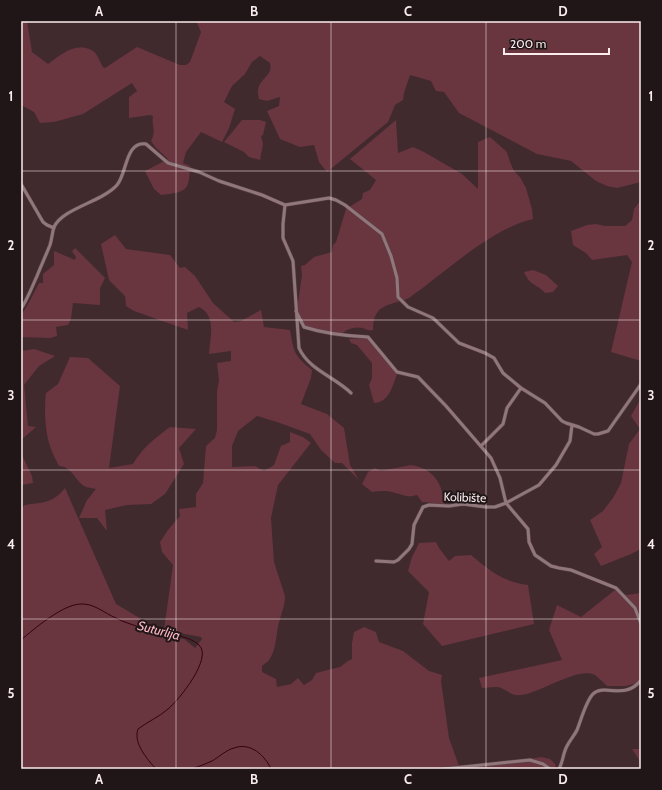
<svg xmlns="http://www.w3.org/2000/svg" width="662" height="790" font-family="Cabin,sans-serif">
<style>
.green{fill:#69353f}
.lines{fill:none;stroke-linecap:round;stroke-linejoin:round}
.stream{stroke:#350010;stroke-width:1}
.street-casing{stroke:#59464a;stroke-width:4}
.street{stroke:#91777b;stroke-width:3}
.grid{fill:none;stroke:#faebed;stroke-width:1;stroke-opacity:0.55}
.labels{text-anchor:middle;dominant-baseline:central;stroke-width:4;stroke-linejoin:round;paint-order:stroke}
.street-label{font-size:12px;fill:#faebed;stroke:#201617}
.water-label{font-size:13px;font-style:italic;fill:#fdb7c2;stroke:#201617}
.neatline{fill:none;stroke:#faebed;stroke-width:1.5}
.grid-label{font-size:13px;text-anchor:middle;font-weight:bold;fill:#faebed}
</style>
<rect width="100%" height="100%" fill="#402a2d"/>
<path class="green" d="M21,21h6l5,31 16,12c12,-9 29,-24 45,-13 4,2 7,11 10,16l2,1 32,-21 43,18h6l4,-3 11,-30 -5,-11h445v161l-24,6 -10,-2 -11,-5 -25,-20 -34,-7 -78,-41 -15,-21 -8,-1 -5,-10 -21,-6 -6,18 -1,7 -8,5 -7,17 -61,50 -8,-10 -5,-17 -14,2 -20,-8 -13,-28 12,-5 1,-9 -13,4 -8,-2c-6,-20 15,-21 11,-36l-10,-7 -8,6 -7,12 -13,12 -8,16 11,7 -6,19 -7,14 -21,-10 -15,20 -3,11 7,3c-1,25 -3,26 -29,29l-7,-6 -9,-18 23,-12 -12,-11 -5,-7c6,-12 0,-14 2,-25l-3,-1 -21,3v-21l8,-6 -5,-8 -49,31 -29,8 -14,1 -6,-11 -13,-7z
M242,120h18l6,2 -3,13 -2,1 2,8 -3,16 -11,-3 -5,-5 -20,-10z
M396,120l2,33 15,-6 11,5 38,22 16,15v-47l12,-5 17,15 3,10 4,9 6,6 6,11 6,21 1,10c-43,10 -87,53 -124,79 -19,8 -36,5 -36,32 -4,1 -6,0 -10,-2 -9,-2 -16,1 -23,7l-36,-7 -7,-18 5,-35 -1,-9 4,-1 9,-8 18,-5 1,-7 3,-3 10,-33 16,-10 1,-6 7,-3 6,-10 -26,-21z
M641,200v161l-30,-9 21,-90 -5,-7 -35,5 -6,-7 -13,-8 -2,-14 16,-6 9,-1 9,2h20l7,-6 2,-11z
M115,235l11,14 44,6 10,13 5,-1 10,9 18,27 21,19 7,-1 20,-11 3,17 26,3c4,23 4,25 22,40l-1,8 -10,26 26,10 17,14 6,37 9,15 -17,-17h-7l-14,-13 -11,-16 -33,-12 -20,-6 -19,15 -6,15v21l23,-1 9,5 10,-6 7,-19 9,-4v-10l13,5 8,6 -33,42 -7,33 3,44 11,34c0,11 -5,20 -7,31 -2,9 -2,24 -9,33 -1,2 -5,4 -7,6v6l14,7 1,8 14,-3 7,-6 6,7 8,-5 4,-7 24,-6 8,-6 4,-2v-16l2,-11 10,-5 12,5 3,10 24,9 26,20 13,4 -1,6 8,57 10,28 67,-6 15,-3 9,2 5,5 1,5h-535v-263l2,1 2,-2c18,-3 27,-1 40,-17l51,116 27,16 -2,9 19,6 24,4 11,9 7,-9 -1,-2 -37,-7 9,-65 -11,-13 -2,-10 8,-12 12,-14 -1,-7 17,-2v-13l7,-11 3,-37 9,-8 2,-8v-39l2,-11 -2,-17 14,-2v-10l-22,3c1,-17 8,-38 -10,-47l-12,6 1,17 -54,-19 -8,-5 -1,-10 -16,-16 -8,-36z
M75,248l30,30 -5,10v17l-27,-2 -2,16 -3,6 -12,2 1,9 -7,2 -29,-1v-22l6,-9 12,-23h4v-9l11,-9v-14l21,9 1,-3 -4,-6z
M533,270l13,5 12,11 -5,6 -8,1c-9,-10 -15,-7 -21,-21z
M368,338l29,36c-4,11 -8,29 -23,29l-5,-18 3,-7v-15l-15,-18 -6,-2 -2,-4z
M34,349l21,7 -16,10 -15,19 4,41 8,1 -15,13v-89z
M70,357l18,1 32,28 -11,82 24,-4c10,-17 21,-25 37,-37l26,2 -17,19 5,16 -19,30 -14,10 -24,1 -22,5 2,21 -10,-13h-18l8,-18 9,-11c-3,-1 -7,-1 -10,-2 -10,-4 -14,-21 -27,-21 -3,-6 -7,-13 -9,-20 -5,-14 -6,-37 -4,-53l12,-9z
M641,398v151l-10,5 -30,12 -7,-12 8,-7 -12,-27 13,-9 10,-13 8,-15 8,-39 11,-15 -9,-13z
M21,453l11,23 1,7 -12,2z
M411,465c22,3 32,18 33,40 -7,-1 -15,-3 -22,-3l-5,-7c-11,3 -12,0 -22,-2 -8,-3 -15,-2 -23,-1l-10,-8 6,-12 7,-4 6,3z
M436,542l3,6 10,13 6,-5 16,-1c18,15 32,27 57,30l6,39 -92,22 -19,-22 6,-32 -21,-21 4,-14 7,-14z
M615,590l11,5 15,-2v83l-4,7 -11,3h-19c-4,-4 -8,-8 -12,-11 -16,-9 -55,18 -74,20 -10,1 -12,-4 -20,-7 -5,-2 -13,0 -19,0l-3,-10 83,-18 -13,-30 8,-25 24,12z
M632,749h9v14z"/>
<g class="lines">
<path class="stream" d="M21,640c13,-11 41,-35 59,-36 14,-1 24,9 36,14 7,4 15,6 23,9 7,2 14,4 20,5 14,4 29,3 40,13 14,13 -20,55 -31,64 -9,8 -21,13 -30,20 -5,14 9,30 18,40
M191,769c7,-2 14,-5 21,-8 7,-4 14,-11 22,-13 16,-6 31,7 37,21"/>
<defs>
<path id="street" d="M21,184l22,38 4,3 7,3
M285,205l-2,19v14l10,23 6,87c10,22 36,29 52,45
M21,309c7,-11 11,-22 16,-33 4,-10 9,-21 13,-31 2,-6 2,-12 4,-18 9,-19 48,-25 63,-42 10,-11 8,-44 29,-41l22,19 31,9 20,9 43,14 23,10 44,-7 7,2 9,5 37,29 9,22 6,22 1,19 10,10 25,11 26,25 26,10 9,5 9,15 18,15 24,15 17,18 4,2 13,4 15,7h4l10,-3 33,-47
M296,311l8,16c22,7 42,9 64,10l29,35 21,5 28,29 45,52 9,20 6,25 22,26 1,13 6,13 16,11 8,2 12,2 45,18 19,20 6,16
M481,446l22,-22 4,-16 14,-20
M376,561l18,1 4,-2 11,-11 3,-5 2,-19 9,-18 6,-2 20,1 14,-2 23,3h9l11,-4 33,-18 17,-20 14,-24 2,-16
M444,769l86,-9 13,4 7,5
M559,769c4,-7 4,-16 8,-23 3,-6 7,-10 10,-16 4,-10 9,-29 16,-36 11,-11 32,7 48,-14"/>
</defs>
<use href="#street" class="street-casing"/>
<use href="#street" class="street"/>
</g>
<path class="grid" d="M176,21v748M331,21v748M486,21v748M21,171h620M21,320h620M21,470h620M21,619h620"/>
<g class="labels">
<g class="street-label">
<text transform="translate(465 497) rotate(2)">Kolibište</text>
</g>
<g class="water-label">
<text transform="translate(159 630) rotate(14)">Suturlija</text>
</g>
</g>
<rect width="662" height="790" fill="none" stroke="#201617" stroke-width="44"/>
<path d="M504 48v6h105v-6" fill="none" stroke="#faebed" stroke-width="2"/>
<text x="510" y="48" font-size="12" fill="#faebed" stroke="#201617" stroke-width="3" paint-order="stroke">200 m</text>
<rect x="22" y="22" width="618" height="746" class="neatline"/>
<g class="grid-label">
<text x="99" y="16">A</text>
<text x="254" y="16">B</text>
<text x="408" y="16">C</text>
<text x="563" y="16">D</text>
<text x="11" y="101">1</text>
<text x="651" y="101">1</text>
<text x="11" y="250">2</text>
<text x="651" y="250">2</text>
<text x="11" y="400">3</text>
<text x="651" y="400">3</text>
<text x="11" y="549">4</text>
<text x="651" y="549">4</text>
<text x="11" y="698">5</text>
<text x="651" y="698">5</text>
<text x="99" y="784">A</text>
<text x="254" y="784">B</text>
<text x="408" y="784">C</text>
<text x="563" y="784">D</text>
</g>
</svg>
